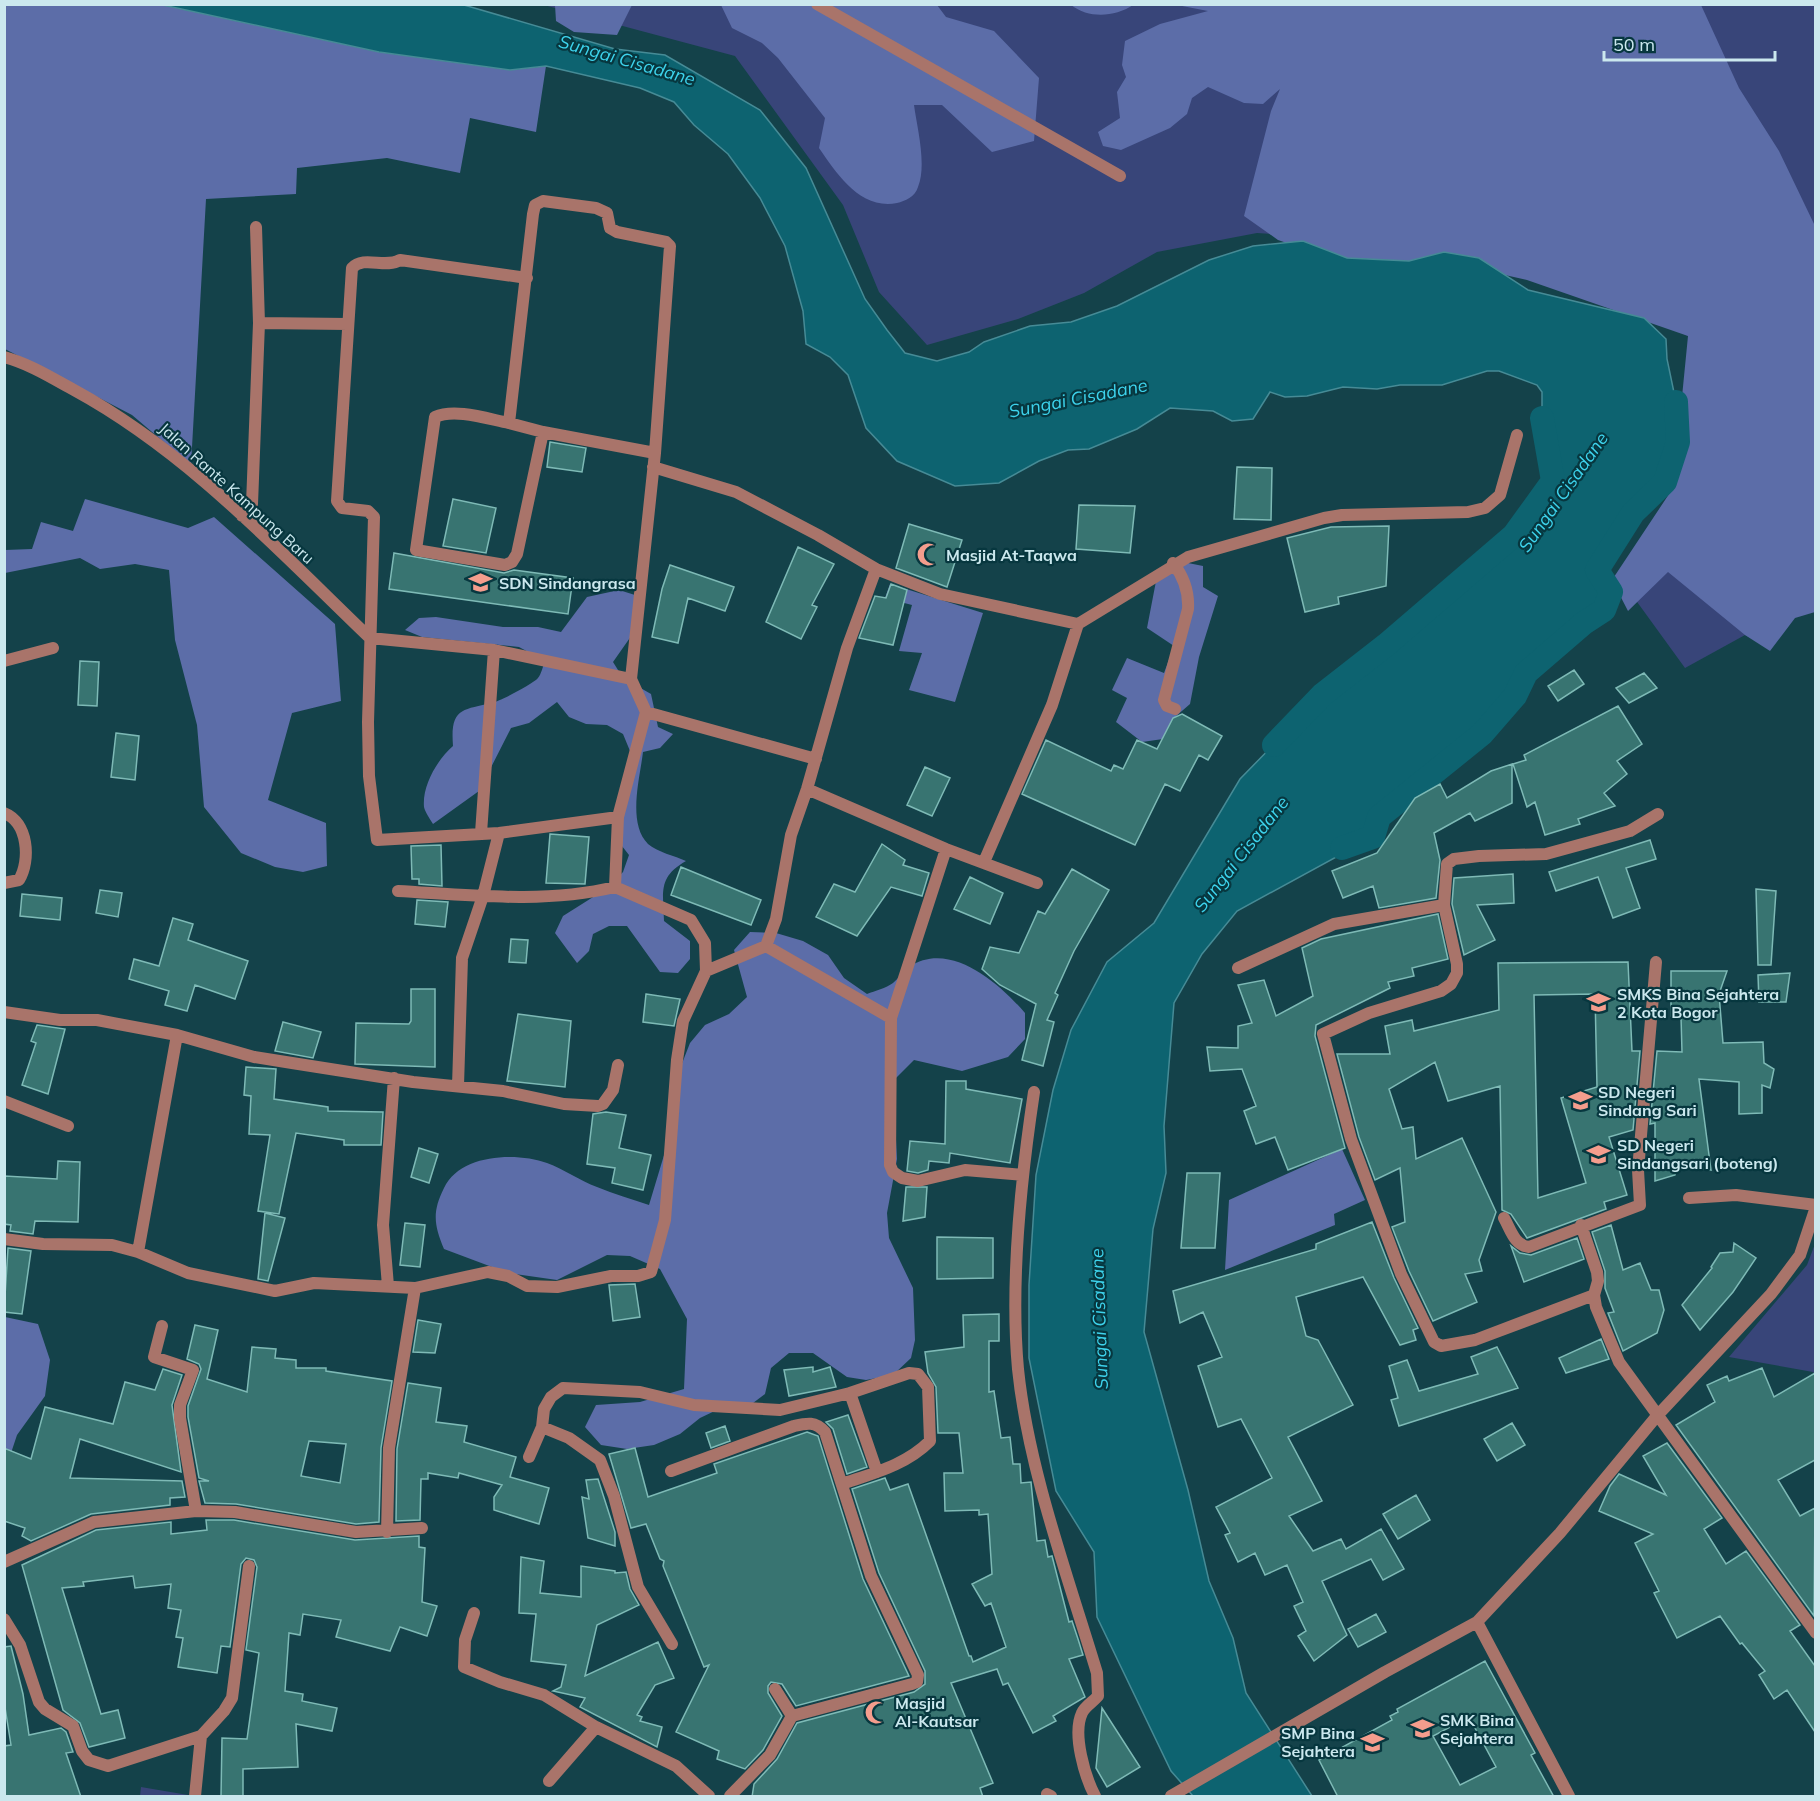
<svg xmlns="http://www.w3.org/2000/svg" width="1820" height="1801" font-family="Mulish,sans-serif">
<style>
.green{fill:#384579}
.forest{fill:#5c6da8}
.water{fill:#0d6370;stroke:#468b96;stroke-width:1.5}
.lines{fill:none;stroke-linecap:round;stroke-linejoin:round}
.canal{stroke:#0d6370;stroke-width:24}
.building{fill:#387471;stroke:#7ebab6;stroke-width:1.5;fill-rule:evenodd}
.lane{stroke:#a9746a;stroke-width:12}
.street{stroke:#a9746a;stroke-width:12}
.labels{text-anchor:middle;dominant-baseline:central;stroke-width:4.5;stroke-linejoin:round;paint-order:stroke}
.street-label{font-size:16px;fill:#cbe8ee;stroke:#07373f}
.poi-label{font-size:16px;font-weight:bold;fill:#cbe8ee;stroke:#07373f;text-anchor:start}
.water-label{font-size:18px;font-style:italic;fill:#3dd3ec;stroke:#07373f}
</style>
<rect width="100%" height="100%" fill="#14424a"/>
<path class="green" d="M544,5h1271v603l-22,6 -24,34 -24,-13 -60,33 -66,-91 54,-89 26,-84 -11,-68 -173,-86 -258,-17 -100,19 -73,41 -66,26 -91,26 -48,-53 -36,-87 -108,-149z
M1815,1244v131l-2,-3 -84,-15 78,-92z
M141,1787l47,8 -48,1z"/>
<path class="forest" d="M4,5h159l216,47 131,18 36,-4 -10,66 -66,-14 -10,55 -73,-15 -90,10 -1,26 -90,5 -15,266 -59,-50 -127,-66z
M555,5v-1l77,1 -15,30 -43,-3 -18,-11z
M721,5h216l9,12 48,14 45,47 -5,63 -42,11 -50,-47h-28c3,22 13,60 4,82 -3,10 -13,14 -21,16 -37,7 -60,-29 -78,-55l6,-30 -47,-60 -16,-15 -30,-15z
M1071,5h62c-18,12 -44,14 -62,0z
M1177,5h524l38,83 40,63 36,75v386l-20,6 -25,33 -25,-16 -77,-63 -40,39 -16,-31 61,-92 15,-152 -161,-56 -93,-21 -11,9 -93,-10 -52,-18 -34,-24 27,-105 9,-22 -17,15 -19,-1 -36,-16 -16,11 -5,16 -17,14 -49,22 -18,-4 -5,-14 22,-14 -3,-26 9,-15 -4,-12 3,-24 35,-17 48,-13z
M85,499l103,29 26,-11 121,107 6,77 -49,12 -24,87 58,23 1,43 -24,6 -28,-5 -34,-14 -37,-46 -7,-82 -22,-85 -6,-70 -34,-6 -35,5 -20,-11 -75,15v-23l27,-1 9,-27 32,9z
M1183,562l20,4v21l15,9 -19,61 -9,47 -15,13 -12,22 -21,3 -26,-20 11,-24 -15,-8 15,-32 37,15 10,-27 -27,-18 10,-52z
M890,584l93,29 -28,89 -46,-12 13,-37 -23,-2 13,-46 -27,-7z
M619,590l16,5 -1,37 -21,30 10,16 28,16 7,33 15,7 -13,14 -17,4c-3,26 -16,71 5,92 9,8 27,12 38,17 -28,16 -23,30 -22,60l26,20v18l-12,14 -18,-1 -33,-46h-18l-16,8 -4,17 -12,12 -22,-30 8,-17 46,-29 14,-15 6,-17 -11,-14 12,-90 -7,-17 -16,-9 -21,-1 -17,-7 -12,-15 -28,21 -18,5 -32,63 -46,33c-3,-5 -8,-12 -9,-17 -2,-22 14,-48 29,-61 -3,-38 9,-36 39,-43 8,-2 41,-19 46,-25 3,-3 5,-12 7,-17l-26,-14 -97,-10 -17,-7 14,-12 17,-1 67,10h35l23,5 26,-35z
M750,932l26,1 27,8 25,14 16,23 23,16c8,-3 19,-6 26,-11 6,-5 10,-12 16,-16 41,-28 91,17 116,46v26l-17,18 -46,14 -48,-11 -21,21 4,78 -10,54 2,25 24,50 2,52 -4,18 -18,17 -27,5 -19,-3 -34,-24h-24l-18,15 -6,26 -20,15 -24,-1 -21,10 -20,16 -26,11 -27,4 -26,-4 -16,-18 11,-22 44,-3 44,-13 3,-70 -27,-50 -30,-13 -23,-1 -50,25 -49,-7 -64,-24c-10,-24 -12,-37 0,-61 16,-34 72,-36 103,-25 17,6 33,18 50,24 17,7 35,12 52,18l28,-93 4,-46 9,-23 15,-18 24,-11 18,-17 -13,-47z
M1342,1149l23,51 -31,14 1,11 -110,45 4,-70z
M5,1317l33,7 12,36 -5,36 -28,39 -12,36z"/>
<path class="water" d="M163,5h301l151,44 50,6 95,55 46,58 59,131 22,31 18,23 32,8 32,-9 15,-10 46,-16 41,-4 46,-16 92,-46 44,-14 50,-5 44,17 62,3 35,-9 35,6 49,32 116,28 22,21 1,20 9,43 -11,80 -32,31 -36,57 14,22 -7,18 -79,62 -10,24 -33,38 -103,83 -6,20 -136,74 -35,43 -28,49 -10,123 2,47 -13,56 -9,103 44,158 21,91 24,57 13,55 66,103h-119l-22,-25 -74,-154 -3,-65 -38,-61 -27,-133v-73l7,-110 17,-85 18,-60 36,-68 47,-39 86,-144 82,-84 64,-50 128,-110 39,-54 -11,-63v-26l-5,-7 -38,-14h-12l-45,14h-42l-23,4 -34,-2 -36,9 -22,1 -15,-5 -17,27 -21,2 -19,-10 -43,-3 -33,21 -48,20 -21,1 -29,11 -40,22 -44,3 -58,-25 -31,-33 -18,-53 -18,-18 -24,-13 -3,-33 -18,-65 -25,-48 -32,-44 -34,-29 -20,-23 -34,-14 -94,-22 -36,4 -131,-18z"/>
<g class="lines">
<path class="canal" d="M1274,745l48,-50 64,-50 128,-110 39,-54 -11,-63
M1342,848l31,-11 6,-20 103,-83 33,-38 11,-23 58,-50 20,-13 7,-18 -14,-22 36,-57 32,-31 13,-40 -2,-40"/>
</g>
<path class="building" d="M550,442l36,6 -4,24 -35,-5z
M1237,467l35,1 -1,52 -37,-1z
M453,499l43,9 -10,45 -43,-7z
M1079,505l56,1 -5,47 -54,-4z
M909,524l53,16 -15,47 -51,-19z
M1389,526l-3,60 -48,11 1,7 -34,8 -18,-74 44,-11z
M798,547l36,17 -22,41 5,2 -16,32 -35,-17z
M394,553l110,20 10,-3 59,8 -5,36 -179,-25z
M670,565l64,22 -9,24 -37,-13 -10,45 -26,-6 10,-48z
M891,584l16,6 -14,55 -34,-7 16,-42 11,2z
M80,661l19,1 -2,44 -19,-1z
M1574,670l10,14 -26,17 -10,-15z
M1644,673l13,15 -28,15 -13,-15z
M1618,706l24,38 -25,17 10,13 -23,19 11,13 -37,13 2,5 -35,11 -10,-33 -8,5 -14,-43 13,-4 -2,-5z
M1182,714l40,22 -14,24 -9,-5 -19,36 -15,-7 -30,61 -113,-51 24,-54 65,31 3,-6 9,4 14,-29 20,9 16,-31z
M116,733l23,3 -4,44 -24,-3z
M1512,764v39l-37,18 -5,-8 -36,20 6,27 -4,38 -57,10 -6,-22 -30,12 -11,-27 45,-18 38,-55 25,-14 7,14 44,-27z
M925,767l25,11 -18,38 -25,-11z
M550,834l39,3 -4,47 -39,-1z
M1650,840l6,19 -30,9 14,40 -27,10 -15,-41 -42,14 -7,-19z
M882,844l23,16 -2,5 26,8 -7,23 -31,-9 -34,49 -41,-19 18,-33 21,8z
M441,845l1,41 -23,-2v-5h-7l-1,-33z
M681,867l80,33 -10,25 -80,-30z
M1072,869l37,21 -35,61 -19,42 3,2 -11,25 7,2 -11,44 -21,-6 14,-56 -36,-19 -18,-16 8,-22 29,6 19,-42 7,3z
M1513,874l1,29 -37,2 18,35 -31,15 -12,-51 2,-26z
M970,877l33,16 -13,31 -36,-15z
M1756,889l20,2 -5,74h-13z
M100,890l22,3 -4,24 -22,-4z
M22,894l40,4 -2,22 -40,-4z
M417,900l31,2 -3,25 -30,-3z
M1438,914l10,45 -36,9 2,8 -26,6 2,6 -74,37 -1,11 30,112 -57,22 -13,-33 -19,7 -12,-33 12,-5 -14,-37 -32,2 -3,-24 31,1v-22l14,-3 -14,-38 26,-5 12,36 37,-20 -11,-48 19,-9z
M173,918l20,6 -5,16 60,21 -13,38 -40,-14 -8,26 -22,-6 4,-14 -40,-12 5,-20 25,7z
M511,939l17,1 -2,23 -17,-1z
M1628,962l4,89h8l-7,79 -24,7 18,58 -23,7 2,7 -79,29 -16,-24 -9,-4 -2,-124 -52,15 -13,-39 -46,27 13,40 11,-2 3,32 46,-21 34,74 -17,48 3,11 -17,3 12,28 -44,19 -24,-50 -17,-44 13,-5 -5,-54 -25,12 -16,-43 -22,-83h53l-5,-28 27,-6 2,11 85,-21 -1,-47zM1595,994l2,93 -36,11 25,85 -48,15 -4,-203z
M1671,971h56l-8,23 4,49 40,-1 1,21 10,6 -4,19 -8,-3v28l-23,1v-32l-40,-3 12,91 -34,-6 -2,11 -20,6v-58l-5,1 7,-73 25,1 -1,-35 -10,-1z
M1790,973l-4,29h-27l-1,-27z
M411,989h24v78l-80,-3 1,-41 53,1 2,-3z
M646,994l34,5 -6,27 -31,-4z
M518,1014l53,7 -6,66 -58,-6z
M283,1022l38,10 -8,26 -38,-7z
M37,1025l28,4 -17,65 -26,-9 14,-42 -5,-2z
M246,1067l30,2 -2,30 54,8v4l55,1 -2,33h-37v-5l-48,-7 -17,81 -21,-3 12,-76 -21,-1 2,-38 -7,-1z
M946,1081h20v8l56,10 -12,64 -60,-10 -1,10 -20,-2 -1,9 -10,3 -11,-2 3,-30 35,3z
M606,1112l20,3 -7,33 32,7 -8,35 -31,-7 3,-15 -28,-4 6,-50z
M419,1148l19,6 -9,29 -18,-6z
M58,1161l22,1 -2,60 -43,-1 -2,13 -23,-3 1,-6 -7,-1 1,-48 52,3z
M1187,1173h33l-5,75h-34z
M906,1187h21l-2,30 -22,4z
M265,1213l20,5 -17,63 -10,-2z
M1372,1222l22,56 24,50 -5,2 3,10 -16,5 -37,-68 -67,20 10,39 12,4 35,65 -65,32 34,64 -33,15 24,35 28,-12 5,10 35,-20 23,40 -21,11 -12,-21 -49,22 25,54 -33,26 -16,-25 8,-5 -12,-25 9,-4 -16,-37 -22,10 -10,-22 -17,9 -13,-27 5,-2 -14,-26 56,-29 -31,-59 -23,8 -20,-61 24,-9 -19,-45 -23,11 -7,-32 143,-42v-5z
M405,1223l20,2 -5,42 -20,-2z
M1611,1225l12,45 17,-7 11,27h8l5,20 -7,23 -34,18 -15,-38 6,-1 -9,-24v-17l-13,-39z
M937,1237l56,1v40l-56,1z
M1577,1238l7,21 -60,23 -13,-36 9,7 11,2z
M1734,1243l22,15 -23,34 -33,38 -18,-25 30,-37 -1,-1 9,-14 13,-1z
M8,1248l23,3 -9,63 -18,-2z
M635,1284l5,33 -27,4 -4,-36z
M999,1314v27h-10v51l5,-1 7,47 9,-1 3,27h7l1,19 10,-1 6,59 8,-1 3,17 4,-1 17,66 3,-1 6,18 5,16 -14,4 16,38 -32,19 3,5 -23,12 -25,-50 -5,2 -6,-16 -46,14 42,100 -13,5 3,9h-231l2,-13 23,-25 20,-36 117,-31 11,-8v-13l-46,-98 -27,-84 33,-11 5,12 18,-6 61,172h2l2,6 33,-15 -15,-44 -6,3 -13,-22 20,-10 -4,-60 -9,1v-5l-34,1 -1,-38h19l-4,-40h-21l-2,-46 -8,-14 -3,-21 39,-5 -1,-32z
M418,1320l23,4 -6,29 -22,-1z
M195,1325l23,5 -11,49 40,13 5,-45 24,2 -1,9 21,2v8h30v3l66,10 -11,67 -2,74 -23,2 -120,-20 -31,-1 -6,-22h10l-10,-3 -11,-61v-11l13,-37 -2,-5 -12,-5zM309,1441l37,3 -6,39 -39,-7z
M1601,1339l8,20 -43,14 -7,-15z
M1497,1347l21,41 -119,38 -8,-26 7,-2 -9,-32 18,-6 12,31 59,-17 -7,-17z
M813,1367v5l17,-5 6,20 -47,9 -5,-26z
M1762,1368l12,29 41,-24v87l-37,20 22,36 15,-8 -1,108 -138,-191 39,-23 -8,-17 20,-9 2,5z
M163,1369l19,6 -10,30 9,67 -101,-33 -10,39 112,3 3,16 -15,1v7l-79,9 -60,27 -9,-5 3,-8 -21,-7v-73l27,11 14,-52 68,17 12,-42 30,8z
M408,1383l33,5 -5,34 31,4 -3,16 52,15 -6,20 39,11 -10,36 -45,-14v-13l8,-12 -43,-12 -1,5 -30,-5v6h-7l-1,41 -24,1 1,-72z
M848,1415l19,52 -20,7 -14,-45 -7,-7z
M1512,1423l13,22 -28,16 -13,-22z
M725,1426l5,15 -19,7 -5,-15z
M807,1432l11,4 45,143 46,97 -113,30 -14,-22 -11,-2 -3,4v7l14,23 -19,34 -18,19 -28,-10 2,-8 -43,-19 33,-67 -5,2 -41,-101 1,-5 -4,-2 -14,-35 -15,4 -22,-74 26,-6 13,49 69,-24 -3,-9z
M1667,1443l55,75 -18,11 22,35 20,-13 54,74 -10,6 25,35v66l-28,-42 -13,9 -15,-24 6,-4 -23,-28 -2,1 -20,-28 -43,22 -23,-45 5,-2 -24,-48 18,-9 -54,-23 11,-25 9,-12 47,21 -23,-39z
M598,1479l17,53v14l-27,-8 -6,-41 7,2 -3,-19z
M1416,1495l14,25 -32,19 -15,-25z
M206,1520h28l121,20 64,-4v11l6,1 -3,54 15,4 -10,30 -27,-9 -10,24 -54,-14 5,-17 -38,-6 -3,21 -11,-2 -4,58 18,3 -1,7 35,7 -5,23 -36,-7 2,43 -55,2v28h-22l1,-59 25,1 12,-86 -13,-3 11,-83 -3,-7 -8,-2 -5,6 -11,83 -9,-1 -4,27 -39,-6 5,-29 -7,-1 5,-27 -13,-2 3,-24 -36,4 -2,-12 -50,6 1,4 -22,2 39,126 17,-4 7,28 -36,9 -9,-24 -17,-13 -41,-145 74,-35 75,-8v12l36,-4z
M521,1557l23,4 -4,32 41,4v-31l34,5v2l11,-1 4,17 9,16 -42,20 -12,51 73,-34 16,36 -19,7 -18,30 5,2 -2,4 22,6 -5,20 -77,-40 5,-9 -32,-7 8,-4 5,-22 -35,-4 5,-47 -17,-1z
M1376,1614l10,18 -28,15 -10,-18z
M11,1646l12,48 6,41 32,-7 5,4 7,20 -7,1 15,44h-77v-51l7,-1 -7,-44v-54z
M1485,1661l50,92 -4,2 23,42h-216l-19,-37 73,-40 -2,-4 8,-4 -1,-3zM1469,1717l27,50 -36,18 -27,-49z
M1102,1708l38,59 -33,20 -11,-19z"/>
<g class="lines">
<path class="lane" d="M817,4l303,172"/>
<path class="street" d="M527,278l-127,-18c-15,9 -36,-5 -48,8l-15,233 5,7 26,3 6,6 -6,205 1,54 8,64 122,-7 119,-16
M259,323l89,1
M4,357c26,7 48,21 70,33 114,62 203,159 296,248
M509,423c-21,-4 -54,-15 -74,-6l-19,133 89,15 7,-3 5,-8 26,-122
M653,467l83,25 82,43 58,34 64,25 138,30 110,-67 136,-39 18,-3 126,-3 17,-4 15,-13 17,-60
M242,516l10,-12 7,-181 -3,-96
M1173,563c11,14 16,29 15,46l-24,91 3,6 8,3
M370,638l124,12 137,29
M4,661l49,-13
M646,712l170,47
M807,789l139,60 91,34
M4,813c24,9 27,47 15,67l-15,3
M481,833l13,-183
M984,862l68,-157 26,-81
M398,891c71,4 146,13 217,-4
M766,946l10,-27 15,-84 16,-46 40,-141 29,-79
M1238,968l96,-44 110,-19
M706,971l60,-25 125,72 -1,147 3,7 9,6 16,3 47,-11 58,5
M4,1012l56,8h37l80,15 -39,217
M891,1018l55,-169
M177,1035l77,22 38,6 121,19 90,9 61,13 34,2 5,-2 10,-14 5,-25
M458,1086l4,-128 21,-62 16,-63
M1034,1092c-13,86 -24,190 -16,277 10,99 50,208 79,304l1,23c-5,6 -13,10 -16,17 -10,21 3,64 13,83
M4,1101l64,25
M1689,1198l47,-3 80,10
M1504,1218c7,12 10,27 25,29l111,-42 -2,-35 18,-208
M1581,1225l16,47 1,9 -4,14 2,12 23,55 197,271
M4,1239l39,5 69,1 26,7 50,21 87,18 39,-8 101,5 73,-16 20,4 19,10 30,1 54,-11h27l13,-4 14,-52 12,-160 6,-39 23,-50 -1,-28 -14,-23 -76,-33 3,-70 28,-105 -15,-33 24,-226 15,-207 -4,-4 -49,-10 -7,-4 -3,-15 -11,-5 -53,-7 -8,4 -2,9 -24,209 34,9 112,21
M388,1286l-5,-61 11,-147
M1594,1295l-119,45 -34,6 -7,-4 -33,-68 -50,-135 -28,-105 46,-21 72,-22 10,-7 6,-11v-9l-13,-59 3,-41 7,-5 25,-3 67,-2 84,-23 28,-17
M162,1326l-8,31 39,13 -13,35v13l16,93
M850,1393l27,79
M542,1427l27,11 31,22 14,36 24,91 34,57
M529,1457l13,-30 2,-18 7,-12 12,-9 77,4 54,13 86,5 70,-17 59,-20 9,1 10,13 2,54c-24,24 -56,32 -88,43
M671,1471l123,-45c13,-3 21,-5 31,6l46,144 47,99 -1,7 -5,2 -120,32 -22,39 -40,41
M387,1532l2,-84 26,-160
M4,1562l90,-40 102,-11 39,1 121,20 66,-4
M474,1613l-9,27 -1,27 36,15 44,13 52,32 -47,54
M4,1619l16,26 19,57 6,7 28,17 9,25 7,9 19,6 93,-30 23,-25 8,-13 17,-132
M1477,1622l92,174
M775,1689l17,27
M596,1727l80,39 33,30
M1047,1794l4,2
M195,1796l6,-60
M1171,1796l214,-124 92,-50 83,-89 96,-116 115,-123 29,-39 16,-48"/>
</g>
<defs>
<symbol id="mosque-bare" viewBox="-9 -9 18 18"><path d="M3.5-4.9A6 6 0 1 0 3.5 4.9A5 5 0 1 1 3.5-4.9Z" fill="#f49d8d" stroke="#07373f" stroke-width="2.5" paint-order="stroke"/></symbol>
<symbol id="school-bare" viewBox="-9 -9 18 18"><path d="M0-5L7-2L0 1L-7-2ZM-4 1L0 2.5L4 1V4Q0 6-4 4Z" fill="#f49d8d" stroke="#07373f" stroke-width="2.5" paint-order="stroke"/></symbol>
</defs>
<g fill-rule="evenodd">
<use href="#mosque-bare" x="912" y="538" width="33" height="33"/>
<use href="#school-bare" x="464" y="566" width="33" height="33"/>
<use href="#school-bare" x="1582" y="986" width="33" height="33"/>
<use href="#school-bare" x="1564" y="1084" width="33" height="33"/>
<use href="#school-bare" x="1582" y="1138" width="33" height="33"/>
<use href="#mosque-bare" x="860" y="1696" width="33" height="33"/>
<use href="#school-bare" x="1406" y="1712" width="33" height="33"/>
<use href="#school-bare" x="1356" y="1726" width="33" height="33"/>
</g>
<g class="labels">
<g class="street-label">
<text transform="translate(237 493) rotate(42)">Jalan Rante Kampung Baru</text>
</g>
<g class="poi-label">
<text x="946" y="555">Masjid At-Taqwa</text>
<text x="499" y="583">SDN Sindangrasa</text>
<text x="1617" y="994">SMKS Bina Sejahtera<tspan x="1617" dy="18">2 Kota Bogor</tspan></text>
<text x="1598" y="1092">SD Negeri<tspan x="1598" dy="18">Sindang Sari</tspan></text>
<text x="1617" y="1145">SD Negeri<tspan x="1617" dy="18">Sindangsari (boteng)</tspan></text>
<text x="895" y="1703">Masjid<tspan x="895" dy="18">Al-Kautsar</tspan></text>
<text x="1440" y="1720">SMK Bina<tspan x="1440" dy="18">Sejahtera</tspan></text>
<text x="1355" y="1733" text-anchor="end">SMP Bina<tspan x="1355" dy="18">Sejahtera</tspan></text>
</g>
<g class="water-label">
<text transform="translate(627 60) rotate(16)">Sungai Cisadane</text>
<text transform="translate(1078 398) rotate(-11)">Sungai Cisadane</text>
<text transform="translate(1563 492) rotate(-55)">Sungai Cisadane</text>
<text transform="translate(1241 854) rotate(-52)">Sungai Cisadane</text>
<text transform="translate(1099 1319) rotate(-92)">Sungai Cisadane</text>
</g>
</g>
<rect width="1820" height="1801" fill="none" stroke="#cbe8ee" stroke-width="12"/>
<path d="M1604 51v9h171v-9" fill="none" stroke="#cbe8ee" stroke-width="3"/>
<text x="1613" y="51" font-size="18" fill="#cbe8ee" stroke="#07373f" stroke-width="4.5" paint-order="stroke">50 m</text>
</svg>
